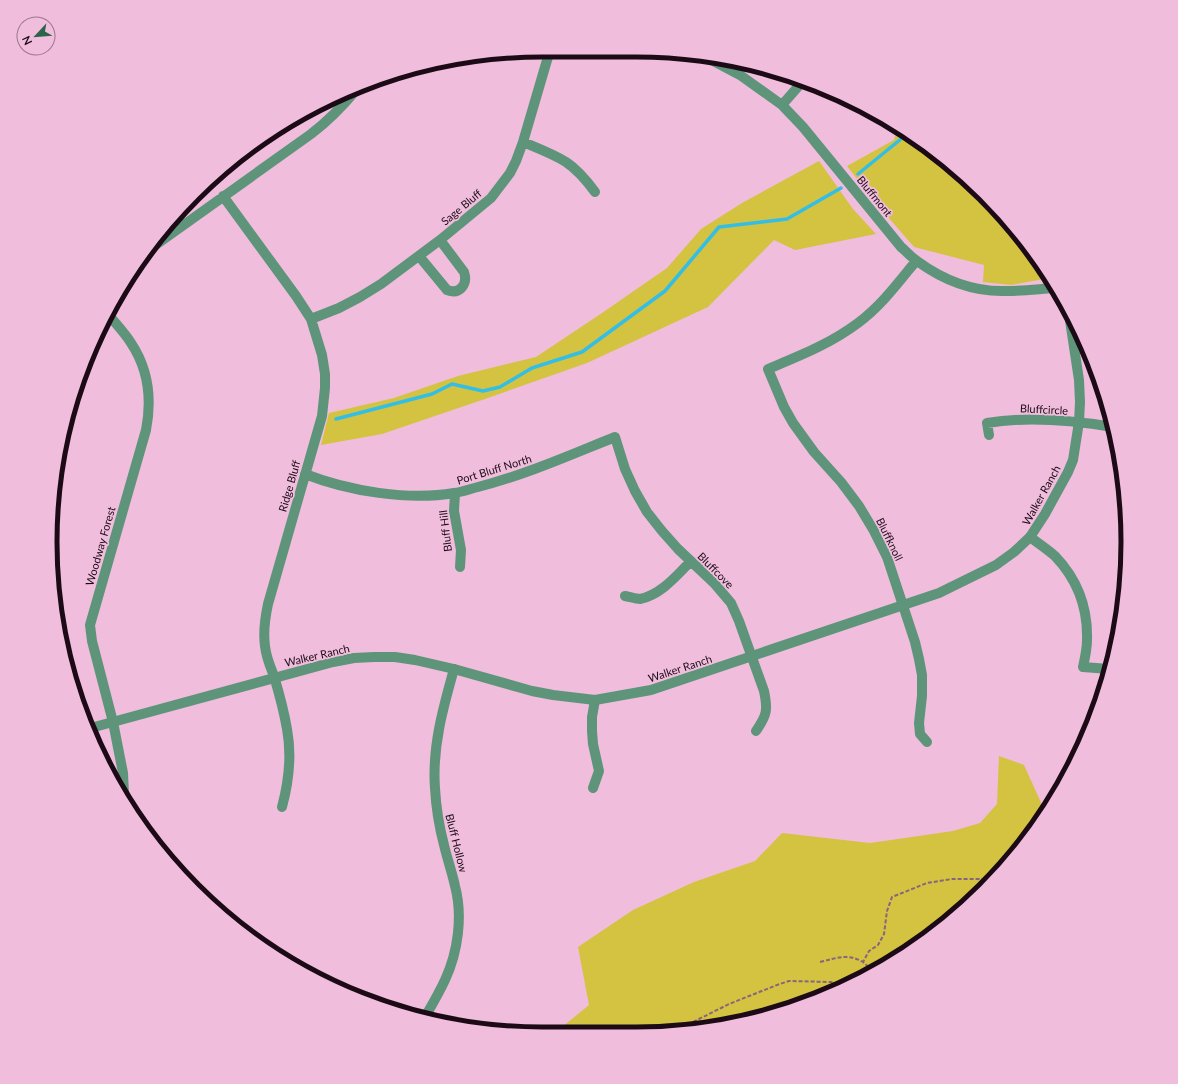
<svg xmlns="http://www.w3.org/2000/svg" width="1178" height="1084" font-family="Lato,sans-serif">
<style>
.green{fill:#d3c341}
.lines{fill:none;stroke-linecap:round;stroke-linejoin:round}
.stream{stroke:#32bee6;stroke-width:3.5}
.path{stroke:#87657a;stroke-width:2;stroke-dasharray:4 2;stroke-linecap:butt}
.service{stroke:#5e957a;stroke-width:5}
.minor{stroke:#5e957a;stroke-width:10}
.tertiary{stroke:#5e957a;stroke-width:10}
.labels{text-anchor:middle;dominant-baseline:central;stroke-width:3.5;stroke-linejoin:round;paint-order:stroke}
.street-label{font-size:11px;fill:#1c0b16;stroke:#f0bddc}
.rim{fill:none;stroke:#1c0b16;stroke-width:5}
</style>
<rect width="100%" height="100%" fill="#f0bddc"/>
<path class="green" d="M898,127l12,6 74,61 61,75 5,9 -39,7 -28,-3 1,-17 -70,-18 -39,-45 -28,-36 47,-26z
M819,161l34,48 23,25 -81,16 -21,-10 -66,67 -121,56 -105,37 -100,34 -61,11 8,-32 65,-15 64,-22 78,-19 66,-44 65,-45 34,-39 41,-26z
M999,756l25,9 19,42 7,-1 -5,10 -61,74 -75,61 -85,46 -92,28 -96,9 -80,-2 33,-27 -11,-58 55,-37 61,-28 61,-21 27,-28 88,10 83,-12 27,-8 17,-19z"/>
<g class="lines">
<path class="stream" d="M858,174l43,-35 3,-9
M336,419l96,-25 20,-10 31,7 17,-4 32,-19 50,-16 83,-61 54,-64 68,-8 54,-31"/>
<path class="path" d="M820,962c17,-4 27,-9 43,0
M873,971l-10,-9 6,-11 9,-6 6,-11 3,-23 5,-14 35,-14 25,-4h41
M677,1030l52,-26 48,-19 12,-4 42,1 11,5"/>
<path class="service" d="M1008,226l1,-1"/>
<path class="minor" d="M704,56l36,19 42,30 21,22 98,120c5,4 10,10 16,14 26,19 57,31 89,30 16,0 33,-2 49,-3
M782,105l21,-24
M523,142c14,6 30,12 43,20 12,8 21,19 29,30
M223,196l73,100 15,23 11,36 3,19v14l-3,28 -54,188c-3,14 -5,28 -3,42 1,11 5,20 9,30 5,17 10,35 13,53 5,27 2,52 -5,78
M150,249l161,-115c17,-13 31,-27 45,-44
M419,256l28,34c13,5 21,-6 17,-18l-24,-32
M916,261c-18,22 -35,45 -58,62 -28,21 -59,33 -90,46l16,38 9,16 21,29 27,30 18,24 15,25 13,26 28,85 4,17 3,16v21l-3,27 1,11 7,8
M108,314c8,10 17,19 23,29 18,27 21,56 15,87l-56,195 2,16 21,81 10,51 1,21
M311,319l28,-11 21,-11 21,-13 59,-44 51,-42 19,-25 6,-12 7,-19 27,-92
M989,435l-2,-12c41,-7 84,-3 126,4
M305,474c43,17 104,27 149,19 8,-1 16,-4 24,-6 47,-12 92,-32 137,-50l10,32 10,22 12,21 15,19 16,18 36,34 17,20 8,18 25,70c4,19 3,24 -8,40
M455,493l-1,18 7,39 -1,17
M1030,537c8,6 17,12 25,19 22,23 33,52 32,84 0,9 -2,18 -4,27l26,2
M625,596c5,1 11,3 15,3 21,-4 37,-24 51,-38
M593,788l6,-17 -6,-27 -1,-13v-14l3,-17
M425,1017c7,-12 14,-24 20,-37 13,-28 18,-64 10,-94 -3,-14 -8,-28 -11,-41 -5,-19 -8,-38 -9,-57 -3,-41 8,-80 19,-119"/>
<path class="tertiary" d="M87,729l246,-67 21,-4 20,-1h21l20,3 39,9 78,22 21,4 42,5 56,-10 288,-97 57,-28 18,-13 16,-15 15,-23 23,-42 5,-12 6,-38 1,-20 -1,-22 -10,-66"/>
</g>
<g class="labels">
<g class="street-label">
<text transform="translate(875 196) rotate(51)">Bluffmont</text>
<text transform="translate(461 207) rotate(-40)">Sage Bluff</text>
<text transform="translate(1044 409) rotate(3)">Bluffcircle</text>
<text transform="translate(494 469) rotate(-17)">Port Bluff North</text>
<text transform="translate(289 486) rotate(-74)">Ridge Bluff</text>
<text transform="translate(1041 495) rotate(-61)">Walker Ranch</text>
<text transform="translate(445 531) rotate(-97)">Bluff Hill</text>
<text transform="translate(890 539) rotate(64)">Bluffknoll</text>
<text transform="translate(100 546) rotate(-74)">Woodway Forest</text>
<text transform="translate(716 570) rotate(45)">Bluffcove</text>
<text transform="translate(317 655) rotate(-13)">Walker Ranch</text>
<text transform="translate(680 668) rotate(-18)">Walker Ranch</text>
<text transform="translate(457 843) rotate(76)">Bluff Hollow</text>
</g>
</g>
<path d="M0 0H1178V1084H0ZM542 57H636A485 485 0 0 1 1121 542V542A485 485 0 0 1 636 1027H542A485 485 0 0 1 57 542V542A485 485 0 0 1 542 57Z" fill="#f0bddc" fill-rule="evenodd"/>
<path class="rim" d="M542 57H636A485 485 0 0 1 1121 542V542A485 485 0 0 1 636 1027H542A485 485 0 0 1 57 542V542A485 485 0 0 1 542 57Z"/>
<g transform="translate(36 36) rotate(244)"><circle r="19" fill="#f0bddc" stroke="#9b768d"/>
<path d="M0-3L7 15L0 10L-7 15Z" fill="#2c634b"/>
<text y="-6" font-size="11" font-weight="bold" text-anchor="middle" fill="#1c0b16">N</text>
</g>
</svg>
